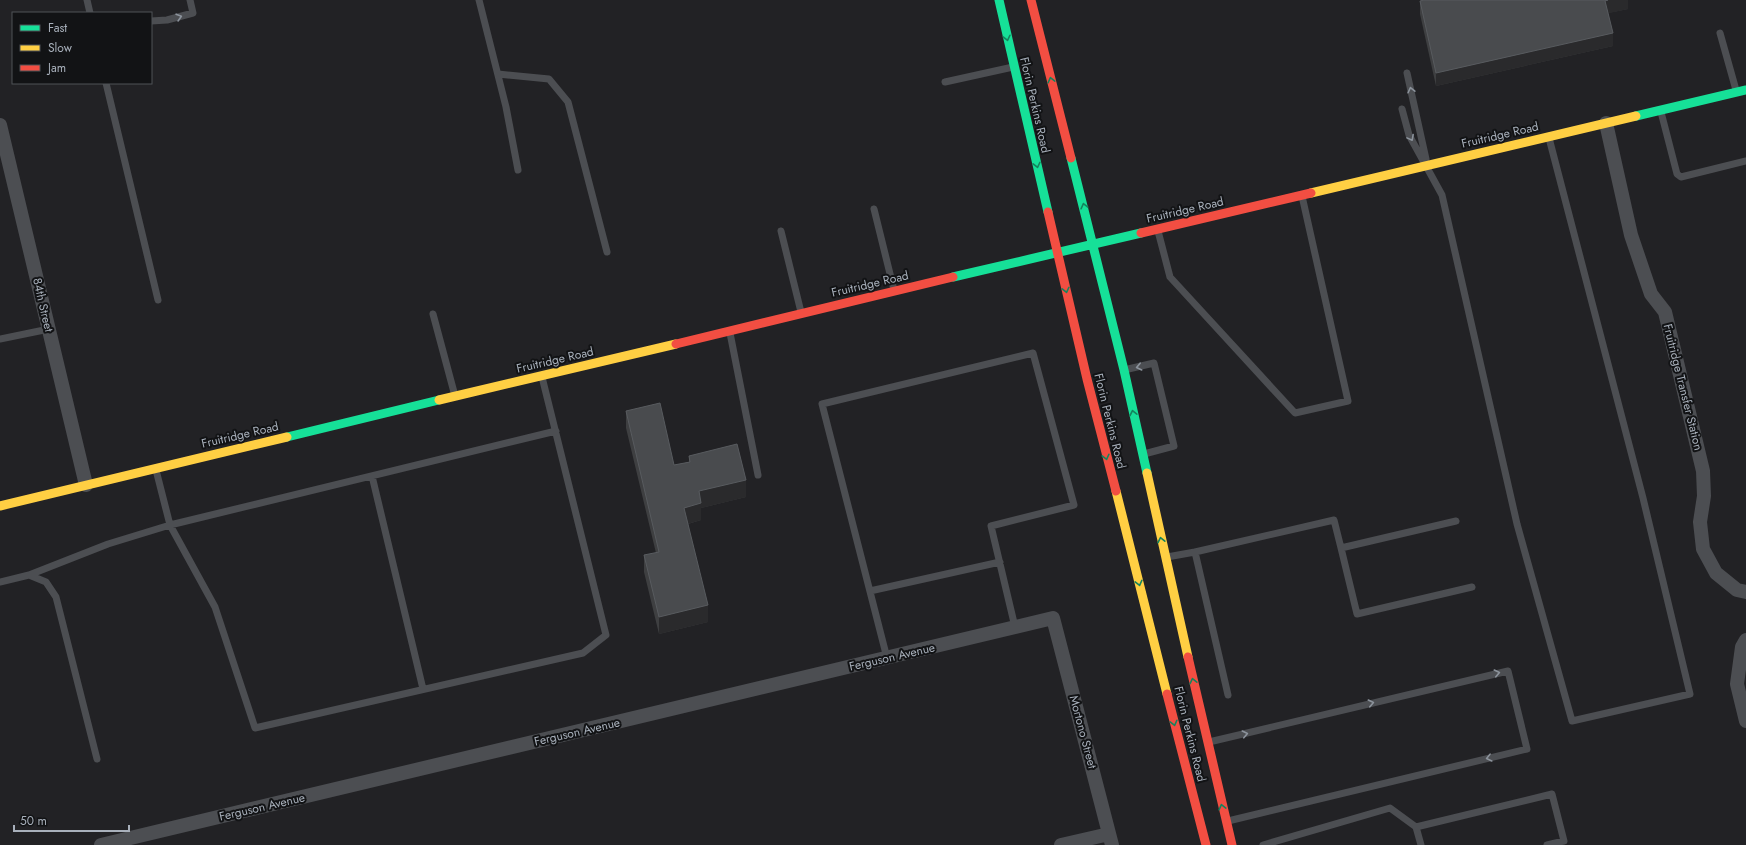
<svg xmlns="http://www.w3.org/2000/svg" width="1746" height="845" font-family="Jost,sans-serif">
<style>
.built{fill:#222225;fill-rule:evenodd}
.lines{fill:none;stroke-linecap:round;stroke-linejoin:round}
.lane{stroke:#4c4e52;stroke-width:7}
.street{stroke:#4c4e52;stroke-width:14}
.fast{stroke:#16e098;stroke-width:9}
.slow{stroke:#ffcf43;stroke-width:9}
.jam{stroke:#f24e42;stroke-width:9}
.wall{fill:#3e3f41}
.shaded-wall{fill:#2a2a2c}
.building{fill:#494b4e;stroke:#585b5f}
.oneway{stroke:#8c939c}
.oneway2{stroke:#14845d}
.labels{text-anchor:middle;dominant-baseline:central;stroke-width:4;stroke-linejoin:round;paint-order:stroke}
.street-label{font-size:12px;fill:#a8b0bb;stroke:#121315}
</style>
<rect width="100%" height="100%" fill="#181819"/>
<path class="built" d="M0,0h1746v845h-1746zM13,13h138v70h-138z"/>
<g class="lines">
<path class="lane" d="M87,0l3,13
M479,0l27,107 12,63
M151,21l16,-1 26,-7 -3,-13
M1720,33l16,57
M1407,73l19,86
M498,74l51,5 19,23 39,150
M945,82l68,-15
M106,83l52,217
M1402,109l7,26 33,60 75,329 55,197 118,-27 -47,-196 -94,-360
M1661,112l16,62 4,3 65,-16
M874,209l20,81
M781,231l20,81
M1158,231l12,46 125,136 53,-12 -46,-205
M433,314l22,82
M730,333l28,142
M0,339l49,-10
M1124,370l30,-7 20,83 -30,8
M156,470l14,55 45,82 40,121 328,-75 23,-18 -64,-258
M372,476l51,213
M1341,548l16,66 115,-27
M1195,552l139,-32 7,28 115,-27
M1167,557l28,-5 33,143
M29,575l79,-31 62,-19 386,-94
M0,582l29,-7 17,7 10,15 41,162
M870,591l130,-29
M887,658l-65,-254 211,-51 41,152 -83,21 24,101
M1209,742l299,-71 19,78 -299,72
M1263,845l127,-37 26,19
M1421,845l-5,-18 136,-33 12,47 -17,4"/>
<path class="street" d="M1606,123l25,112 20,59 14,18 38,159 1,25 -4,26 3,27 13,24 21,17 9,2
M0,125l86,360
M1746,640l-4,7 -5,37 9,37
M101,845l952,-227 59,227
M1061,845l48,-11"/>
<path class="fast" d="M999,0l49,212
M1636,116l110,-26
M1071,158l53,212 23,103
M953,277l188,-44
M287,437l152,-37"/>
<path class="slow" d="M1311,193l325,-77
M439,400l237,-56
M1147,473l41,184
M1116,491l51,203
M0,506l287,-69"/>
<path class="jam" d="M1031,0l40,158
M1048,212l39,167 29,112
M1141,233l170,-40
M676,344l277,-67
M1188,657l44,188
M1167,694l39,151"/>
</g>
<path class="wall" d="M1628,0v9l-20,4 5,33 -177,40 -16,-72v-13z
M626,411l48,54 15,-3v-6l57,41 -45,11v12l-13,4 20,98 -49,12 -15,-62v-17l12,-2 -30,-125z"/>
<path class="shaded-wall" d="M1608,0h20v9l-23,5v-13z
M1613,33v13l-177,40v-13z
M746,480v17l-45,11v12l-17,5v-17l15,-17z
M708,605v17l-49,12v-17z"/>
<path class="building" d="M1424,0h184l-3,1 8,32 -177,40 -16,-72z
M660,403l14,62 16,-3 -1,-6 48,-12 9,36 -47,11 2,12 -17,5 24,97 -49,12 -15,-62 15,-3 -33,-141z"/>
<defs><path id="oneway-chevron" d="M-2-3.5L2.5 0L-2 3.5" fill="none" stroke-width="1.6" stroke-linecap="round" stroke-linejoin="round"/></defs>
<g class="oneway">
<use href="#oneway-chevron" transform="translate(179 17) rotate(-16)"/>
<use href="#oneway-chevron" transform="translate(1411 90) rotate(-103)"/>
<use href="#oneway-chevron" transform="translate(1411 138) rotate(62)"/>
<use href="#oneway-chevron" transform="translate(1139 367) rotate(167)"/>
<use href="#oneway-chevron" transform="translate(1497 673) rotate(-13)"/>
<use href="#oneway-chevron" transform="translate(1371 703) rotate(-13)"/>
<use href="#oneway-chevron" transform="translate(1245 734) rotate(-13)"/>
<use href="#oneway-chevron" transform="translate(1489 758) rotate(166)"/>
</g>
<g class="oneway2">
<use href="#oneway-chevron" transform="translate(1007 38) rotate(77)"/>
<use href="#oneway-chevron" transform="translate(1051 80) rotate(-104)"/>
<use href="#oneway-chevron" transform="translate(1037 165) rotate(77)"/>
<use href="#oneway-chevron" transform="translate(1084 206) rotate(-104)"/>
<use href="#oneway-chevron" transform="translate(1066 290) rotate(77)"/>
<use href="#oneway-chevron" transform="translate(1133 413) rotate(-102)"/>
<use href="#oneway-chevron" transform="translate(1106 457) rotate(76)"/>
<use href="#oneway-chevron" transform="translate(1161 540) rotate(-102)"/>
<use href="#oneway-chevron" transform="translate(1139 583) rotate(76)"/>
<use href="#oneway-chevron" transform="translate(1193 681) rotate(-103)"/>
<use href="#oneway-chevron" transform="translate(1174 723) rotate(76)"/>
<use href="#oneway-chevron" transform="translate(1222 807) rotate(-104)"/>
</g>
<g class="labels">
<g class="street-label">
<text transform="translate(1035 105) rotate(77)">Florin Perkins Road</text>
<text transform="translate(1500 135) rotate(-13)">Fruitridge Road</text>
<text transform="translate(1185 210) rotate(-13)">Fruitridge Road</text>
<text transform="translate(870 284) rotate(-13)">Fruitridge Road</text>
<text transform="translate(43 305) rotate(77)">84th Street</text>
<text transform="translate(555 360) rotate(-13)">Fruitridge Road</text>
<text transform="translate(1683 387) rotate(76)">Fruitridge Transfer Station</text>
<text transform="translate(1110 421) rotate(76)">Florin Perkins Road</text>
<text transform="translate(240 435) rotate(-13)">Fruitridge Road</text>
<text transform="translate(892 657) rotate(-13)">Ferguson Avenue</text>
<text transform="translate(577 732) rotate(-13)">Ferguson Avenue</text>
<text transform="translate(1083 732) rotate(75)">Mortono Street</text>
<text transform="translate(1190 734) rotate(76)">Florin Perkins Road</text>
<text transform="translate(262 807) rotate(-13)">Ferguson Avenue</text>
</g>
</g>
<rect x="12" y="12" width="140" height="72" fill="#121315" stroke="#4e5257"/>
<rect x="20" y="25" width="20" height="6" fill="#16e098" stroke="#4e5257"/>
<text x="48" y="32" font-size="12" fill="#a8b0bb">Fast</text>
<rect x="20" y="45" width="20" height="6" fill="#ffcf43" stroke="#4e5257"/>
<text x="48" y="52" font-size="12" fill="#a8b0bb">Slow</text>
<rect x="20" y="65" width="20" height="6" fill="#f24e42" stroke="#4e5257"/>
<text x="48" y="72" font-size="12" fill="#a8b0bb">Jam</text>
<path d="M14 825v6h115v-6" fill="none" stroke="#a8b0bb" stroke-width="2"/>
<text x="20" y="825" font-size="12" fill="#a8b0bb" stroke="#121315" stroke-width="3" paint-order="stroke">50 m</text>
</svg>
